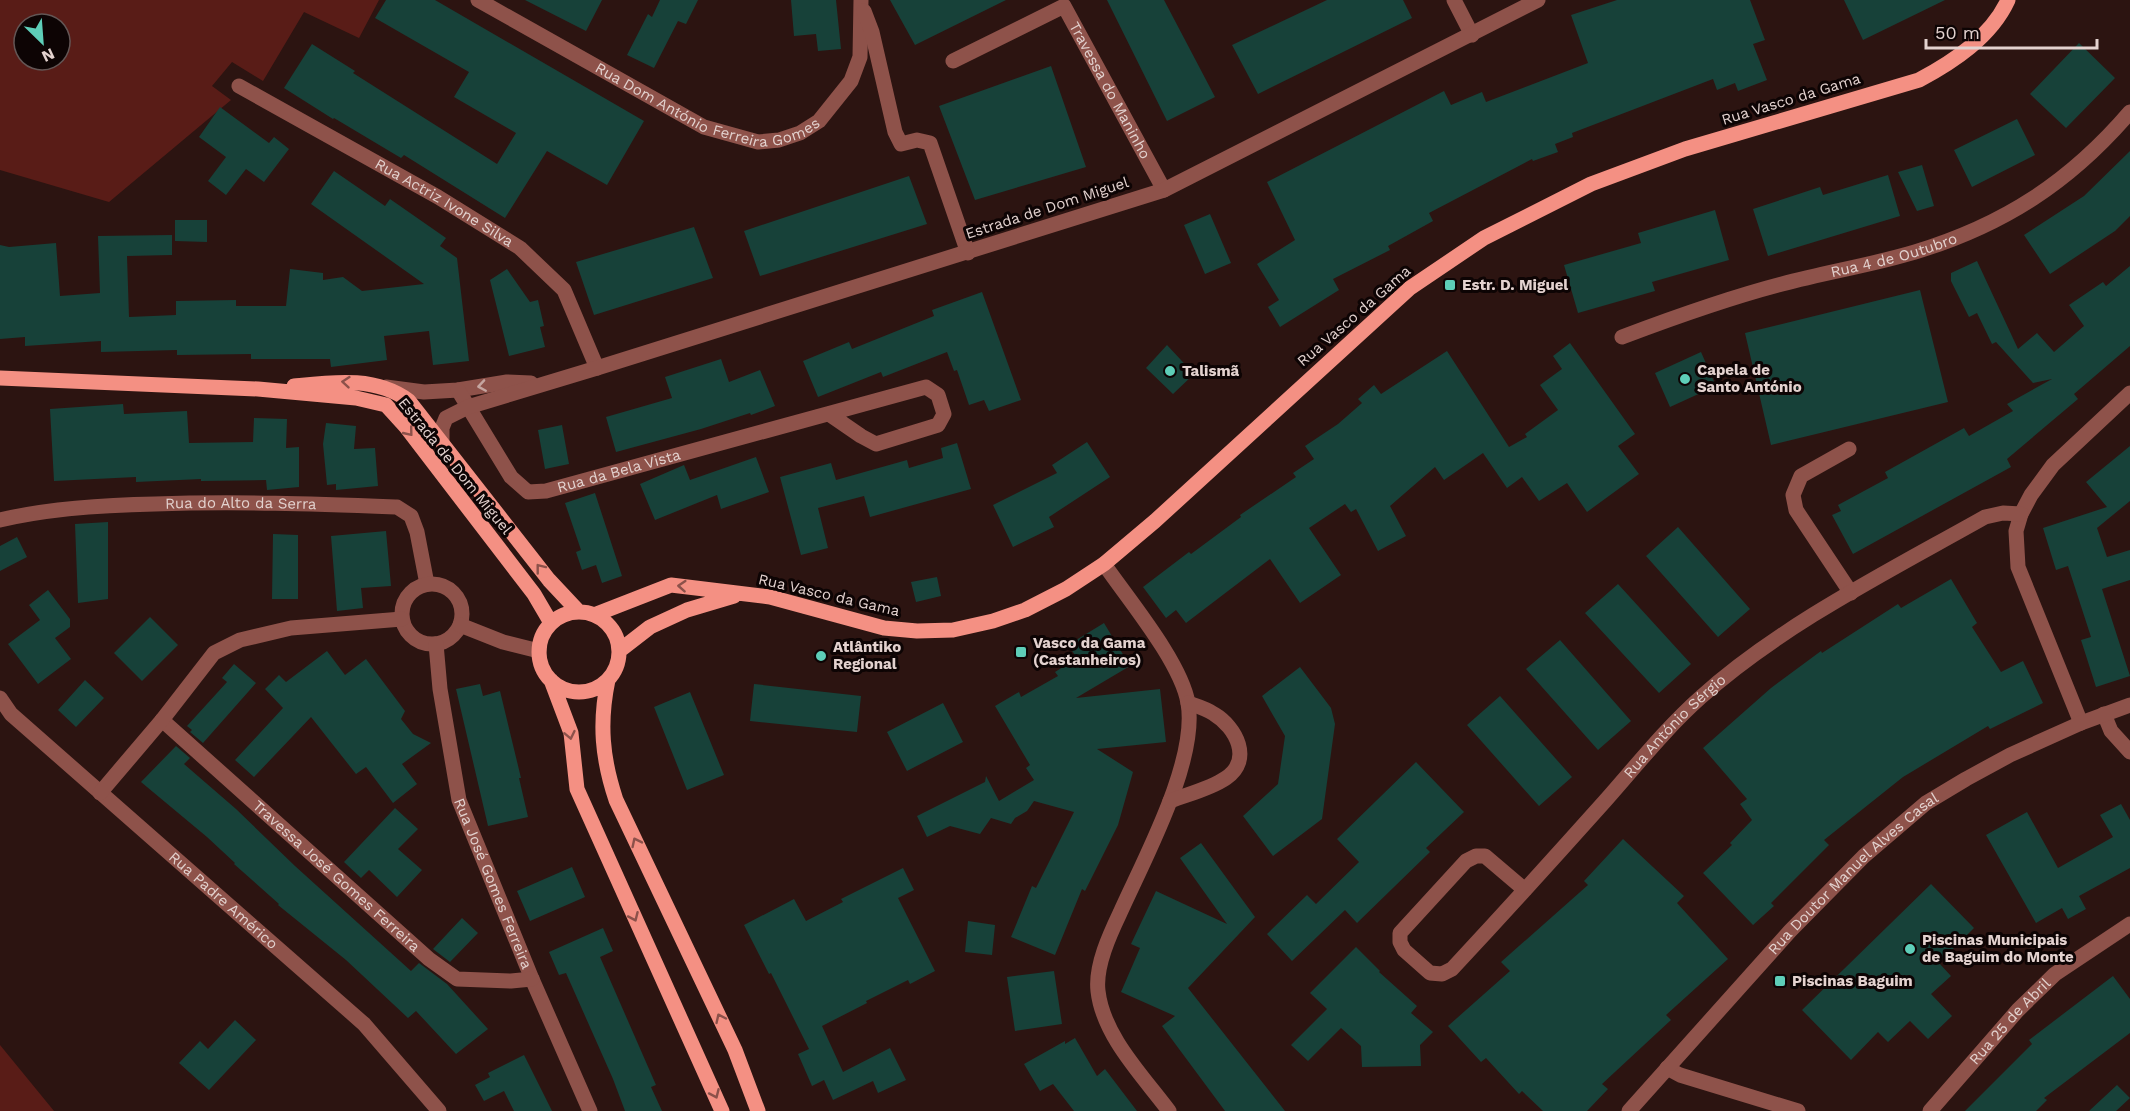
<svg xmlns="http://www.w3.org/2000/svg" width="2130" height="1111" font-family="'Work Sans',sans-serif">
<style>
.green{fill:#591c17;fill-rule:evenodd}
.building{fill:#174139}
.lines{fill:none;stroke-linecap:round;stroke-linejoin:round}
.minor{stroke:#8e524a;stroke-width:15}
.major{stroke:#f49083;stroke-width:15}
.oneway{stroke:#8c514a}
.oneway2{stroke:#c5a5a0}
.poi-dot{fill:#5eceb8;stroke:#0d0404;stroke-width:2}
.labels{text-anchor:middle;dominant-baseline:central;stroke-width:6;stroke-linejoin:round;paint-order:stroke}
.street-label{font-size:15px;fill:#e3d2cf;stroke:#0d0404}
.poi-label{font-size:15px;font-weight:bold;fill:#e3d2cf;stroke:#0d0404;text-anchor:start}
</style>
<rect width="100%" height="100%" fill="#2c1411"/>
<path class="green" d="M0,0h379l-20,38 -55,-26 -41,69 -31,-19 -20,24 19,14 -122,102 -109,-32zM24,24h36v36h-36z
M0,1045l54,66h-54z"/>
<path class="building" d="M386,0h49l209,121 -37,64 -60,-34 -42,67 -101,-63 -3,3 -67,-40 -1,1 -49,-31 28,-44 43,27 -2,2 144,91 19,-31 -62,-36 15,-25 -94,-54z
M525,0h77l-16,31z
M660,0h38l-12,24 -8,-3 -24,47 -27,-13 21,-41 4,3z
M791,0h45l5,49 -23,2 -2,-17 -22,2z
M890,0h116l-91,45z
M1107,0h57l51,97 -48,24z
M1327,0h76l9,18 -154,76 -26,-49z
M1617,0h133l15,40 -12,4 14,36 -29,11 -3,-8 -18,7 -4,-11 -141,54 1,4 -18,7 3,8 -25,9 -1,-2 -103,54 4,8 -45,25 2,4 -57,29 6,11 -59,37 -12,-20 11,-7 -22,-36 38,-24 -28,-58 177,-91 7,14 31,-13 4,10 102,-39 -17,-48z
M1844,0h101l-82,40z
M2079,43l36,35 -49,50 -36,-34z
M1051,66l35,101 -111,33 -36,-94z
M220,107l49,36 5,-6 15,12 -25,33 -18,-13 -20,26 -18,-14 18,-24 -27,-20z
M2017,119l18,36 -63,32 -18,-37z
M2130,151v65l-15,15 -65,43 -26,-39 60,-39z
M1922,165l12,41 -17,5 -19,-39z
M334,171l51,35 5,-7 56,39 -6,8 17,12 12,103 -36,4 -4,-34 -45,5 3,24 -56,7 -1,-8h-79v-5l-74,1v-5l-76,2v-11l-76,5v-9l-25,2v-94l9,2 47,-4 4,53 40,-3 -2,-57 74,-1v20l-45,1 2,61 47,-2v-14l60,-1v6h50l4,-37 33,4v7l20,-3 19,14 62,-7 -113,-80z
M1888,175l12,41 -132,40 -15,-47 67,-22 3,8z
M909,176l18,48 -167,52 -16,-45z
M1715,210l14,50 -77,22 3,9 -77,22 -14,-48 77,-22 -3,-10z
M1210,214l21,49 -26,11 -21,-49z
M175,220h32v22l-32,-1z
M694,227l19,51 -119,37 -18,-53z
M1977,261l41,88 19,-16 17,19 30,-26 -15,-21 34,-23 3,4 24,-20v80l-56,48 4,5 -71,60 4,8 -158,87 -21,-39 9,-4 -3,-6 50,-27 -3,-6 79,-44 5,8 44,-25 -6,-7 45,-25 -19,4 -37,-41 -4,2 -15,-31 -8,4 -18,-36v-8z
M507,269l23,33 8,-2 6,26 -4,1 5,20 -36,9 -19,-76z
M1920,290l28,112 -177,43 -26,-112z
M982,292l39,108 -32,11 -5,-11 -15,5 -12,-35 -3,1 -7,-19 -64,25 -2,-5 -63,25 -15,-36 46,-19 3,7 82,-33 -2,-6z
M1570,343l65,91 -17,12 21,28 -52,38 -20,-29 -28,18 -17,-24 -15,11 -24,-35 -39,27 -9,-13 -45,39 16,30 -28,15 -22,-42 -5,3 -6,-8 -36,24 32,47 -41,28 -30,-44 -84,64 -10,-13 -10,8 -23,-31 46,-35 2,2 50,-37 -1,-2 56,-38 -3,-4 21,-14 -9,-13 33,-22 24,-21 -4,-4 16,-14 7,9 66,-43 62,96 18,-10 -2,-3 33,-24 -18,-25 22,-16 -9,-13z
M1167,345l27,29 -21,20 -27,-26z
M1701,352l15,34 -46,21 -15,-34z
M721,359l8,23 31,-12 15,36 -24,9 -1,-2 -49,16 -85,23 -10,-35 66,-19 -7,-21z
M123,404l1,10 63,-3 2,32 64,-1 1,-24 33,1 -1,29 13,-1v40l-32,3 -1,-10 -65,1v-2l-65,3v-5l-82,4 -4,-72z
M326,423l30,3 -2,23 21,-1 3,38 -42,4v-6l-9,1 -4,-41z
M562,425l7,39 -24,5 -7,-39z
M1087,442l23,35 -61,40 5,10 -41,20 -20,-42 64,-32 -5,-8z
M957,443l14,46 -101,28 -6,-21 -46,12 10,40 -27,7 -21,-78 51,-14 5,17 71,-20 2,8 34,-10 -2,-10z
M2130,446v55l-33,27 10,29 23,-7v30l-28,9 28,87 -34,11 -15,-47 10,-3 -23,-71 -12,4 -13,-42 64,-21 -21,-25z
M756,457l13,35 -48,17 -4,-14 -62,25 -15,-36 44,-19 6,15z
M595,493l27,83 -20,7 -6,-18 -14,5 -6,-18 5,-2 -16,-47z
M108,522v77l-30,4 -3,-79z
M1678,527l72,82 -32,28 -72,-81z
M386,531l5,55 -30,2 2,20 -26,3 -6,-75z
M273,534l25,1v64h-26z
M17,537l10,20 -27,14v-25z
M937,577l4,19 -25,6 -5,-20z
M1951,579l26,44 -5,4 29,45 22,-11 20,42 -53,26 -2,-3 -85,51 -79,63 5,5 -58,58 3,3 -21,19 -50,-52 29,-28 -2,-2 22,-23 -12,-16 7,-5 -44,-51 68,-60 50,-37 1,2 76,-49 3,4z
M1618,584l73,80 -32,29 -74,-80z
M48,590l22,29v8l-15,11 16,21 -33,25 -30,-40 32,-24 -11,-15z
M150,617l28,28 -36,36 -28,-28z
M1104,623l26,43 -54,32 84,-9 6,53 -69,7 36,23 -15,53 -33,66 -3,-2 -27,66 -44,-18 21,-51 4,2 38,-76 -40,-11 -7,10 -12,7 -4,6 -20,-6 -11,16 -30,-8 -23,11 -10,-21 68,-34 1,-6 13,25 35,-21 -8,-12 4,-3 -35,-59 24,-14 2,5 37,-21 -3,-4 22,-14 -9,-13z
M1560,640l71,81 -33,29 -72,-81z
M327,651l18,24 21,-16 39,52 -4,8 12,15 18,9 -29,21 15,20 -24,19 -27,-36 -10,7 -45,-57 -57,60 -19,-17 48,-52 -18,-19 14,-14 7,7z
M234,664l22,19 -53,60 -13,-11 2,-2 -5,-4 40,-44 -5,-4z
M1300,667l31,41 4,16 -13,95 -49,37 -30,-40 35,-32 7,-48 -23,-40z
M85,680l19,18 -28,29 -18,-17z
M480,684l3,12 17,-5 21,87h-2l9,39 -40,9 -32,-137z
M754,684l107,12 -4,36 -107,-11z
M690,692l34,83 -37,15 -33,-83z
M1500,696l72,81 -33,29 -72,-81z
M943,703l20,39 -56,29 -20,-39z
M176,746l14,12 -6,6 52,45 59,57 116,105 8,-8 28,21 41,45 -32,25 -40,-43 -8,7 -62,-58 -68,-55 1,-1 -45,-40 1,-1 -28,-26 -66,-55z
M1416,762l48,50 -38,36 4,4 -73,71 -12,-13 -53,51 -25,-27 40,-39 9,9 43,-42 -22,-23z
M2121,804l9,16v48l-51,28 7,13 -18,10 -6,-11 -26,15 -50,-88 41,-23 31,56 55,-31 -13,-22z
M395,808l23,21 -20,20 24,21 -25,27 -28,-27 -8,8 -17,-16z
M1623,839l61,57 -7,7 51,56 -62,56 5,5 -69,64 6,5 -21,22h-44l-21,-20 -3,3 -33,-36 -5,4 -33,-36 62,-55 -9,-9 87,-77 -4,-4z
M1201,843l54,74 -67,71 97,123h-60l-63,-85 13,-10 -54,-24 19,-44 -9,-4 25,-53 71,33 -47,-66z
M572,867l13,30 -55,24 -13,-30z
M903,868l11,22 -16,8 37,73 -25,13 -2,-4 -42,21 1,2 -45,23 21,46 47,-24 16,32 -28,13 -5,-12 -40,19 -9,-20 -12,6 -14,-32 11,-5 -38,-76 -2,1 -25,-49 50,-26 12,22 37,-19 -2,-3z
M1931,884l43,44 -35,35 12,13 -20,18 21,22 -24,23 -18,-18 -22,21 -10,-10 -27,28 -49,-50z
M462,918l16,15 -28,29 -17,-13z
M968,921l27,4 -3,30 -27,-3z
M603,928l10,23 -13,6 56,128 -5,2 11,24h-37l-12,-32 -47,-106 -7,2 -10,-23z
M1356,947l24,24 -1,1 38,34 -6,7 22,19 -13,13 1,21 -59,1 -1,-21 -20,-18 -33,33 -17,-16 36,-36 -17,-16z
M1054,971l8,53 -47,7 -8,-54z
M2113,976l17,23v34l-86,65 3,2 -11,11h-71l67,-67 -3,-4z
M235,1020l21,20 -47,50 -30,-27 21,-22 8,8z
M1075,1038l22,38 8,-7 32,42h-63l-21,-27 -13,7 -16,-27 41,-23v3z
M524,1055l28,56h-38l-10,-20 -20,10 -9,-16 15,-8 -2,-4z
M2117,1085l13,13 -14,13h-27z"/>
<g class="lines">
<g class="minor">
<path id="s1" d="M478,0l226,127 54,15 21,-2 21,-7 19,-12 32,-40 9,-24 1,-57"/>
<path d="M1454,0l18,35"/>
<path d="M864,11l8,21 23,100 6,12 16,-4 13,3 38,110"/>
<path id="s2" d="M953,61l111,-55 100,184"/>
<path id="s3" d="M239,86l199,111 82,51 44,42 33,78"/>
<path id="s4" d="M1622,337c53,-20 106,-39 160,-53 44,-12 90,-19 133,-32 89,-27 155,-70 215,-140"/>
<path d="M386,387l38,5 34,-2 49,-8 24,1"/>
<path id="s5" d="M458,390l53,87 17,15 18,-1 380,-104 12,8 6,19 -6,11 -62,19 -15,-8 -32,-22"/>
<path d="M442,441v-13l4,-10 22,-11 129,-39 567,-178 374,-190"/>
<path d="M1849,449l-48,27 -8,19 3,15 55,83"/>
<path id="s6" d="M0,520c50,-12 103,-15 155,-16 81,-3 161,0 242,3l14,9 6,16 10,52"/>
<path d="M1104,564c24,35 77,98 84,139 10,58 -44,156 -68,210 -10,21 -25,53 -22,78 5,45 45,85 71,120"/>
<circle cx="432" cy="614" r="30"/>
<path d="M460,625l43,17 36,9"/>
<path id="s7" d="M436,644l4,45 19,111 73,179 58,132"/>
<path id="s8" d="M0,698l11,16 353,310 75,87"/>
<path d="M2104,714l7,17 19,21"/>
<path id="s9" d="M162,720l267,239 28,20 54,2 21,-2"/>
<path d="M2081,723l-63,-156 -2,-36 5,-17 10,-19 22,-30 77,-72"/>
<path d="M100,793l62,-73 52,-67 26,-13 51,-12 111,-9"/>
<path d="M1170,801c18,-7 40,-12 56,-23 27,-18 10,-51 -12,-64 -7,-5 -17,-8 -26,-11"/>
<path id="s10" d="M1525,890l-40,-34h-9l-10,5 -66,72v9l4,8 26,23 12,1 10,-5c52,-56 103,-112 153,-168 31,-35 61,-73 96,-104 80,-72 190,-127 284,-180l18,-4 18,1"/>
<path d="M1667,1068l13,7 118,36"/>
<path id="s11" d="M1629,1111l161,-180 74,-75 62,-53 40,-24 44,-24 71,-32 49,-18"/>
<path id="s12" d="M1930,1111l88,-101 37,-36 75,-50"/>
</g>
<path class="major" d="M0,378l258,11 98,9 30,7 20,22 128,167 17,29
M294,386c39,-4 82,-10 115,15l140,179 30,32
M539 652a40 40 0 1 1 80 0a40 40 0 1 1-80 0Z
M594,615l77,-30 99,12 114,31 33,3 36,-1 40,-9 32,-11 41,-21 38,-25 51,-43 255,-233 74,-50 107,-54 94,-35 234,-69c34,-18 72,-43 89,-80
M619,651l31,-24 37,-17 47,-14
M551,680l20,53 6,56 145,322
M608,680c-9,43 -6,78 8,120l119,250 23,61"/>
</g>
<defs><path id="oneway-chevron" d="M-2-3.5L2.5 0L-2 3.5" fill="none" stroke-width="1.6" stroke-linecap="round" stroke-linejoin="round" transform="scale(1.5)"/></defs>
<g class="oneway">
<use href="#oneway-chevron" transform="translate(346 382) rotate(-175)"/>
<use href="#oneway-chevron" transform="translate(409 432) rotate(51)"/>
<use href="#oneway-chevron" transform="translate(540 568) rotate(-128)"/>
<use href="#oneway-chevron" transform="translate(682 586) rotate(-176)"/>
<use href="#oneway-chevron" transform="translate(570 735) rotate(78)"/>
<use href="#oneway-chevron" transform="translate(636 842) rotate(-116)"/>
<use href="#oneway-chevron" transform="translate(634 917) rotate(66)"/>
<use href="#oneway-chevron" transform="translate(720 1018) rotate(-115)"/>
<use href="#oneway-chevron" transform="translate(715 1094) rotate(66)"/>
</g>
<use class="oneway2" href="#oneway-chevron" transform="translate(482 386) rotate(171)"/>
<g class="poi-dot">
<rect x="1444" y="279" width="12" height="12" rx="3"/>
<circle cx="1170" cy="371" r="6"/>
<circle cx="1685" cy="379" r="6"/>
<rect x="1015" y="646" width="12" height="12" rx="3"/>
<circle cx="821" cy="656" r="6"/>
<circle cx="1910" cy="949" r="6"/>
<rect x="1774" y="975" width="12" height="12" rx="3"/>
</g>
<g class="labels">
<g class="street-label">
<text stroke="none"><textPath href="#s1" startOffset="258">Rua Dom António Ferreira Gomes</textPath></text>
<text stroke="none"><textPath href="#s2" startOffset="220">Travessa do Maninho</textPath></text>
<text transform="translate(1791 99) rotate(-17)">Rua Vasco da Gama</text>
<text stroke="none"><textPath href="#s3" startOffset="236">Rua Actriz Ivone Silva</textPath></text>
<text transform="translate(1047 208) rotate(-18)">Estrada de Dom Miguel</text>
<text stroke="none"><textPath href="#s4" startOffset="284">Rua 4 de Outubro</textPath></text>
<text transform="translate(1354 316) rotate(-41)">Rua Vasco da Gama</text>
<text transform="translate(455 466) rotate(51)">Estrada de Dom Miguel</text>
<text stroke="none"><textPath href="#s5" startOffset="218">Rua da Bela Vista</textPath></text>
<text stroke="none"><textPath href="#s6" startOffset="242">Rua do Alto da Serra</textPath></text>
<text transform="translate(829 595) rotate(13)">Rua Vasco da Gama</text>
<text stroke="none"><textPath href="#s10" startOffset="576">Rua António Sérgio</textPath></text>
<text stroke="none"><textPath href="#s11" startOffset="327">Rua Doutor Manuel Alves Casal</textPath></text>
<text stroke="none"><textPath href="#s9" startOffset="234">Travessa José Gomes Ferreira</textPath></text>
<text stroke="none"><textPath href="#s7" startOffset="248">Rua José Gomes Ferreira</textPath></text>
<text stroke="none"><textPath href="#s8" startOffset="302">Rua Padre Américo</textPath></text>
<text stroke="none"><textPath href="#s12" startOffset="120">Rua 25 de Abril</textPath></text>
</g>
<g class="poi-label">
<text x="1462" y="285">Estr. D. Miguel</text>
<text x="1697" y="370">Capela de<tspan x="1697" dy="17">Santo António</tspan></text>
<text x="1182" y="371">Talismã</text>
<text x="1033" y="643">Vasco da Gama<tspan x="1033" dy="17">(Castanheiros)</tspan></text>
<text x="833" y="647">Atlântiko<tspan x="833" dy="17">Regional</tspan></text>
<text x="1922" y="940">Piscinas Municipais<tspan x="1922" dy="17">de Baguim do Monte</tspan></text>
<text x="1792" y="981">Piscinas Baguim</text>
</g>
</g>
<g transform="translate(42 42) rotate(155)"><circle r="28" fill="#0d0404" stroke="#635655" stroke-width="1.5"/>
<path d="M0-4.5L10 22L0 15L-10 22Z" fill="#5eceb8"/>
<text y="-9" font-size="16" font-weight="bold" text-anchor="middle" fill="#e3d2cf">N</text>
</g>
<path d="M1926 39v9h171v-9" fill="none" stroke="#e3d2cf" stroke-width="3"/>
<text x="1935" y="39" font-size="18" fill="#e3d2cf" stroke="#0d0404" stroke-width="4.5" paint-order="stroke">50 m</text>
</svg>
